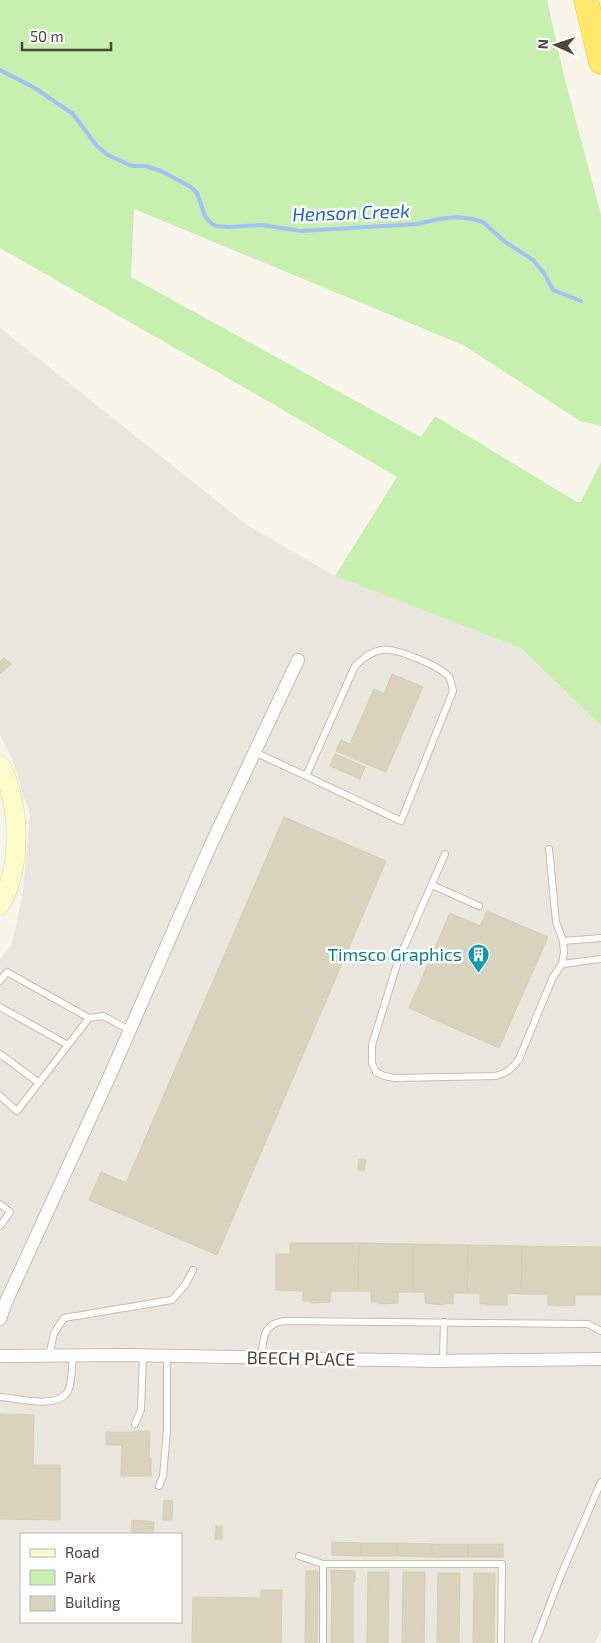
<svg xmlns="http://www.w3.org/2000/svg" width="601" height="1643" font-family="'Exo 2',sans-serif">
<style>
.industrial{fill:#e9e6de;fill-rule:evenodd}
.green{fill:#c7efaf}
.lines{fill:none;stroke-linecap:round;stroke-linejoin:round}
.stream{stroke:#a1c5f9;stroke-width:4}
.building{fill:#dad4be;stroke:#d6ceb0}
.lane-casing{stroke:#c4c0ab;stroke-width:8}
.street-casing{stroke:#c4c0ab;stroke-width:14}
.secondary-casing{stroke:#dcd595;stroke-width:20}
.highway-casing{stroke:#f0ca2b;stroke-width:25}
.lane{stroke:#fff;stroke-width:6}
.street{stroke:#fff;stroke-width:12}
.secondary{stroke:#fffccc;stroke-width:19}
.highway{stroke:#ffe86d;stroke-width:24}
.labels{text-anchor:middle;dominant-baseline:central;stroke-width:5;stroke-linejoin:round;paint-order:stroke}
.culture-label{font-size:18px;fill:#0d838f;stroke:#fff;text-anchor:end}
.street-label{font-size:18px;fill:#4c4737;stroke:#fff}
.water-label{font-size:19px;font-style:italic;fill:#2164c6;stroke:#fff}
</style>
<rect width="100%" height="100%" fill="#f7f5ea"/>
<path class="industrial" d="M0,328l247,197 88,51 186,72 80,78v904l-6,13h-595v-684l12,-15 11,-53 7,-75 -16,-52 -14,-29zM21,1534h160v88h-160z"/>
<path class="green" d="M0,0h547l17,76 37,139v211l-21,-5 -117,-76 -329,-136 -3,68 290,160 14,-21 142,86h4l20,-40v264l-80,-78 -186,-72 62,-99 -124,-73 -273,-156z"/>
<g class="lines">
<path class="stream" d="M0,70l35,18 38,26 24,32 11,9 24,11h14l15,5 30,16 6,6 8,23 6,7 5,3 13,1 33,-2 39,6 116,-7 22,-5 18,-2 15,2 11,3 21,19 29,19 11,13 9,17 28,11"/>
</g>
<path class="building" d="M4,658l7,6 -11,10v-12z
M392,674l31,13 -37,85 -50,-21 5,-11 9,4 24,-55 10,5z
M335,754l30,13 -5,12 -30,-13z
M284,817l102,44 -169,394 -128,-55 12,-28 25,11z
M487,911l61,26 -49,111 -90,-40 41,-95 30,13z
M359,1159l7,1 -2,11 -6,-1z
M290,1243h69l-1,48h-27l-1,11 -19,1v-2h-8v-10l-27,-1v-36h14z
M359,1243l54,1v48h-15v11l-19,1v-2h-8v-11h-13z
M413,1244l55,1 -1,48h-14v11l-9,-1v2l-19,-2v-11h-12z
M468,1245l54,1 -1,48 -14,-1v12h-21v-1h-6v-11h-13z
M522,1246l79,1v48h-26v10l-19,1v-1h-8v-11h-27z
M0,1414l34,1 -1,50h27v55l-60,-1z
M136,1431h14l-1,27h2v18h-30l1,-31h-16v-13h30z
M164,1500l9,1 -1,19h-9z
M132,1520l22,2 -1,12 -22,-2z
M216,1526h6v13h-7z
M332,1542l29,1v13l-29,-1z
M361,1543h36v13h-36z
M397,1543l35,1v13l-35,-1z
M432,1544h36v13h-36z
M468,1544h35v13h-35z
M331,1570l24,1v11h-2v61h-22l1,-60h-1z
M306,1571h12l-1,72h-12z
M368,1572h21l-1,71h-21z
M403,1572h22l-1,71h-22z
M438,1573h22l-1,70h-22z
M474,1573h21l-1,70h-21z
M261,1590h21l-1,53h-89l1,-46 68,1z"/>
<g class="lines">
<defs>
<path id="lane" d="M254,752c49,22 98,46 147,69l52,-130c-1,-4 -2,-11 -4,-14 -9,-11 -54,-30 -68,-27 -11,2 -18,9 -26,16l-49,110
M445,854l-47,107 -26,84v18l4,9 8,4 11,2 101,-2c11,-3 17,-8 23,-17l34,-82 9,-13 2,-12 -1,-11 -7,-19 -7,-73
M432,885l47,21
M563,941l38,-3
M562,964l39,-5
M0,981l7,-9 82,46 -72,93 -17,-15
M0,1007l68,38
M89,1018l14,-2 27,14
M0,1054l39,29
M0,1204l10,8 -10,14
M49,1356l5,-23 10,-15 108,-18 13,-15 8,-15
M261,1357c3,-18 1,-33 23,-36l304,3 13,7
M443,1361l1,-39
M0,1397c17,1 58,13 68,-6 4,-7 4,-26 5,-35
M135,1424l6,-14 2,-54
M159,1486l4,-10 4,-46v-74
M299,1556l24,8h179l-1,79
M323,1643v-79
M535,1643l26,-68 40,-93"/>
<path id="street" d="M0,1319l6,-17 106,-231 96,-220 90,-191
M0,1356l128,-1 311,6 162,-2"/>
<path id="secondary" d="M0,765c21,38 22,103 0,140"/>
<path id="highway" d="M586,0l15,62"/>
</defs>
<use href="#lane" class="lane-casing"/>
<use href="#street" class="street-casing"/>
<use href="#secondary" class="secondary-casing"/>
<use href="#highway" class="highway-casing"/>
<use href="#lane" class="lane"/>
<use href="#street" class="street"/>
<use href="#secondary" class="secondary"/>
<use href="#highway" class="highway"/>
</g>
<defs>
<symbol id="building-pin" viewBox="-11 -11 22 30"><path d="M0 17L-7.5 6A9.5 9.5 0 1 1 7.5 6Z" fill="#0f9aa8" stroke="#fff"/><path d="M-4-6H4V6H1V3H-1V6H-4ZM-2.5-4.3h1.7v1.8h-1.7ZM.8-4.3h1.7v1.8H.8ZM-2.5-1h1.7V.8h-1.7ZM.8-1h1.7V.8H.8Z" fill="#fff"/></symbol>
</defs>
<g fill-rule="evenodd">
<use href="#building-pin" x="466" y="942" width="25" height="34"/>
</g>
<g class="labels">
<g class="culture-label">
<text x="462" y="954">Timsco Graphics</text>
</g>
<g class="street-label">
<text transform="translate(301 1358) rotate(1)">BEECH PLACE</text>
</g>
<g class="water-label">
<text transform="translate(351 212) rotate(-2)">Henson Creek</text>
</g>
</g>
<rect x="20" y="1533" width="162" height="90" fill="#ffffff" stroke="#b7b5af"/>
<rect x="30" y="1549" width="25" height="8" fill="#fffccc" stroke="#b7b5af"/>
<text x="65" y="1558" font-size="15" fill="#4c4737">Road</text>
<rect x="30" y="1570" width="25" height="15" fill="#c7efaf" stroke="#b7b5af"/>
<text x="65" y="1583" font-size="15" fill="#4c4737">Park</text>
<rect x="30" y="1596" width="25" height="15" fill="#dad4be" stroke="#b7b5af"/>
<text x="65" y="1608" font-size="15" fill="#4c4737">Building</text>
<g transform="translate(556 45) rotate(273)" stroke="#ffffff" stroke-width="4" paint-order="stroke">
<path d="M0-4L9 19L0 12L-9 19Z" fill="#4c4737"/>
<text y="-8" font-size="14" font-weight="bold" text-anchor="middle" fill="#4c4737">N</text>
</g>
<path d="M22 42v8h89v-8" fill="none" stroke="#4c4737" stroke-width="2.5"/>
<text x="30" y="42" font-size="15" fill="#4c4737" stroke="#ffffff" stroke-width="4" paint-order="stroke">50 m</text>
</svg>
